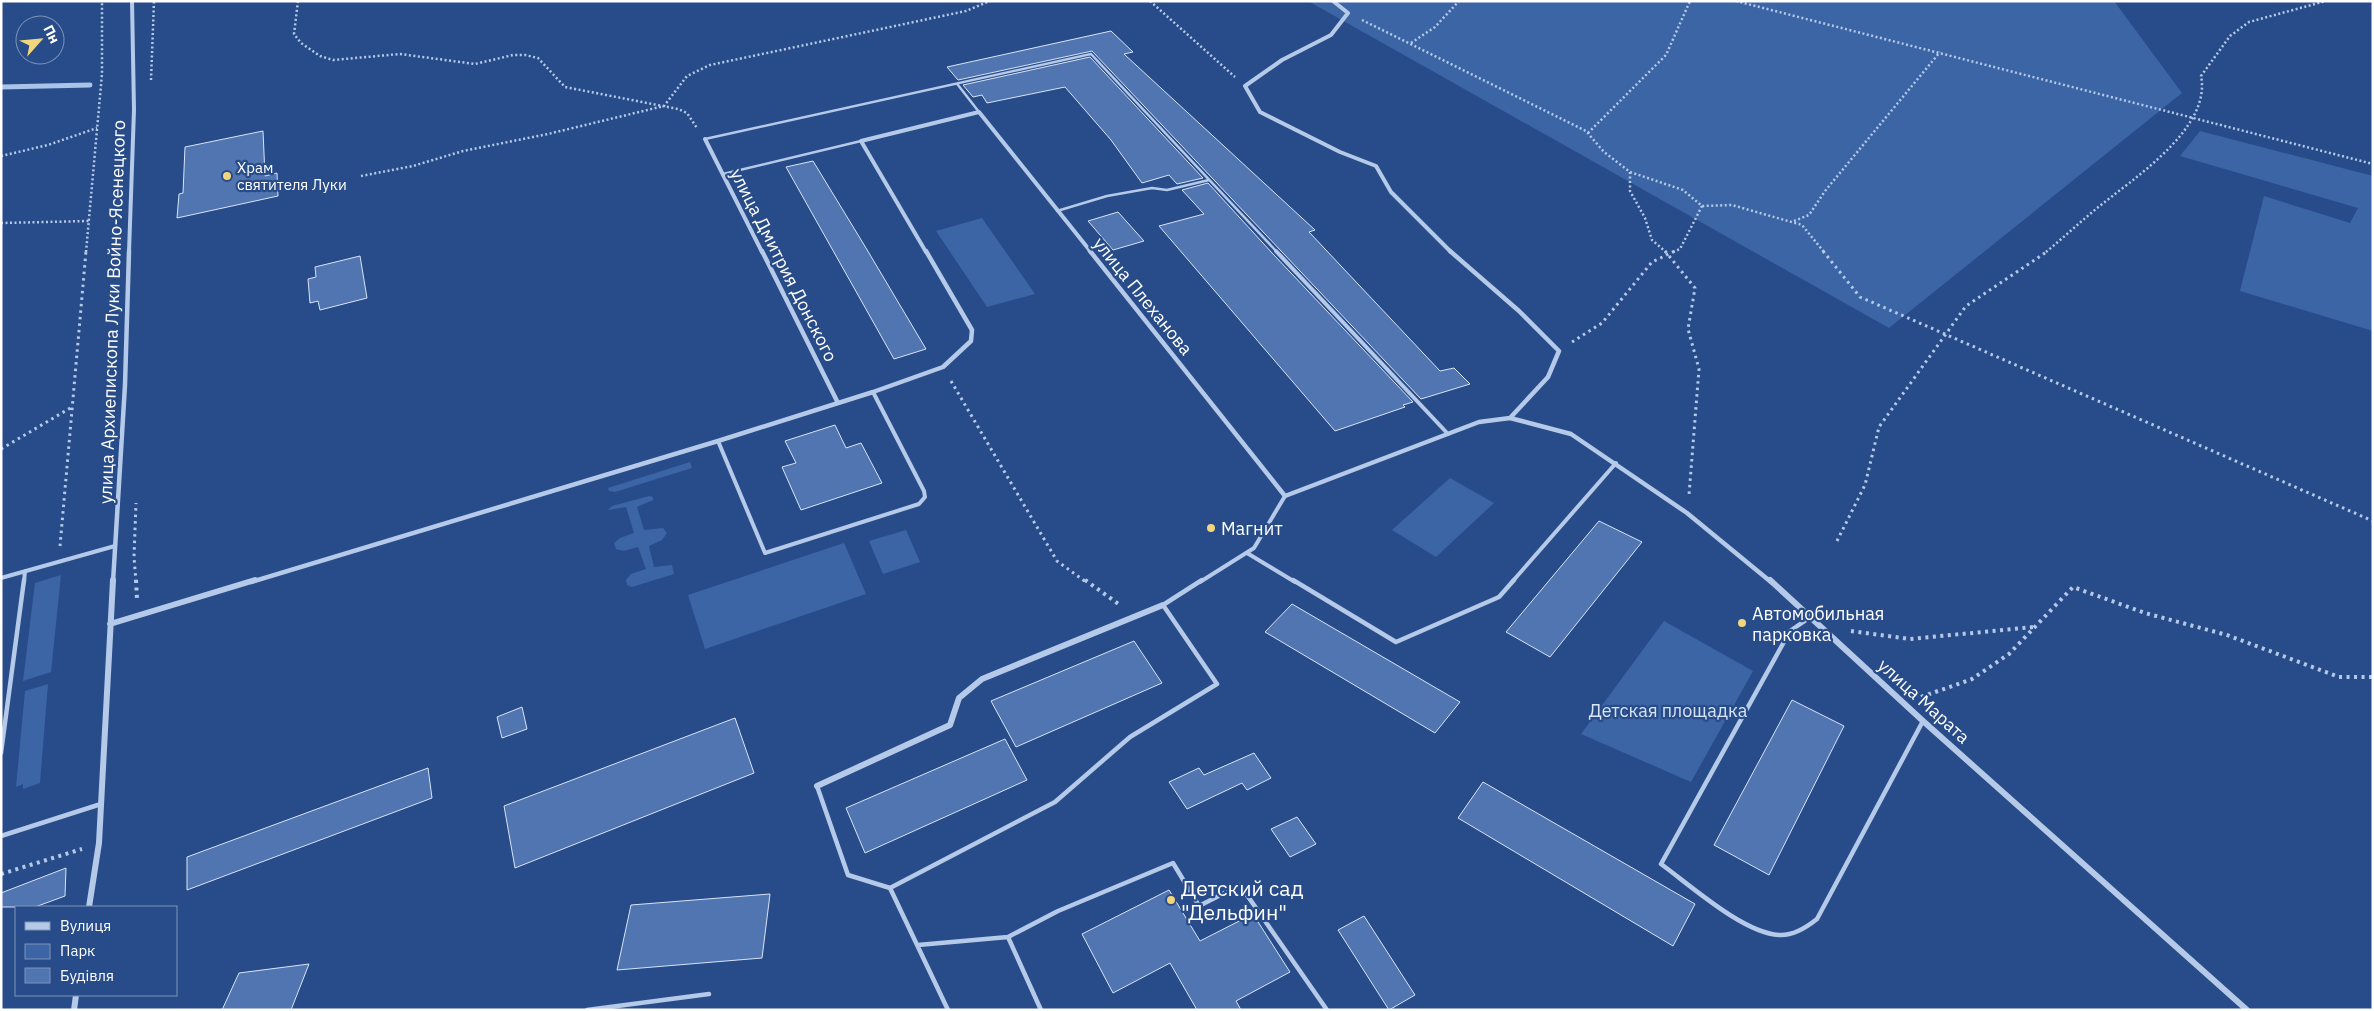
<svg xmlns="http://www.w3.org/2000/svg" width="2374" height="1011" font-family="'IBM Plex Sans',sans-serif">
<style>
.green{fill:#3c65a5}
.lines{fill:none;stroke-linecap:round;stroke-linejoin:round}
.stream{stroke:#a9c3e9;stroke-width:5}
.building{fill:#5075b0;stroke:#d8e4f7}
.path-far2{stroke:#b5c9e9;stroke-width:2.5;stroke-dasharray:2 2.5;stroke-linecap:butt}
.path-far1{stroke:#b5c9e9;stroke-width:3;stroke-dasharray:2.5 4;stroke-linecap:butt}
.path{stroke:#b5c9e9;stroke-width:4;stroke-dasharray:3 4.5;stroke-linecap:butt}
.service-far2{stroke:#b5c9e9;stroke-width:2.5}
.service-far1{stroke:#b5c9e9;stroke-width:4}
.service{stroke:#b5c9e9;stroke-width:4.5}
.minor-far2{stroke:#b5c9e9;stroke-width:4}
.minor-far1{stroke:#b5c9e9;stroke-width:4.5}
.minor{stroke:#b5c9e9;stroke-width:6}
.poi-dot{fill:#f1d67b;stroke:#284c89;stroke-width:2}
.labels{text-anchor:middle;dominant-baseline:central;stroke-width:4.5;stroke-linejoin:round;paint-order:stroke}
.far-poi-label{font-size:15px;fill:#fff;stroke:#284c89;text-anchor:start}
.street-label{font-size:18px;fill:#fff;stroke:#284c89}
.poi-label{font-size:18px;fill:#fff;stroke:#284c89;text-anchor:start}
.park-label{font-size:18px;fill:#d8e4f7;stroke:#284c89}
.near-poi-label{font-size:21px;fill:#fff;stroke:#284c89;text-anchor:start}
</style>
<rect width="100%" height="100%" fill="#284c89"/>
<path class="green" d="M1308,1h806l68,92 -293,235z
M2200,131l173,45v155l-133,-40 24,-95 86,27 8,-15 -178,-52z
M982,218l53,76 -48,13 -51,-76z
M690,462l2,6 -77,24 -6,-1 -1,-3z
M1450,478l44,25 -58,54 -44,-27z
M649,496l4,1v3l-16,7 7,23 19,-2 4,5 -5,7 -13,6 5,21 18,-2 2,9 -42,13 -5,-2 -1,-5 5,-6 15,-5 -8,-22 -14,4 -8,-2 -2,-6 6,-5 14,-5 -8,-26 -18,3 4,-4z
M906,530l14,32 -37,12 -14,-33z
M844,543l22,51 -161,55 -17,-54z
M61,575l-10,97 -28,9 12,-98z
M1664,621l89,50 -62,111 -110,-48z
M48,684l-8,99 -17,6v-5l-7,3 9,-96z"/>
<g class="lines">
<path class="stream" d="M1,87l89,-2"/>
</g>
<path class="building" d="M1111,31l22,21 -9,2 191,176 -6,2 131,139 14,-3 16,16 -49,15 -329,-348 -134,29 -11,-13z
M1090,57l113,121 -26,6 -8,-9 -27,8 -31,-43 -46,-53 -78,16 -5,-8 -9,2 -10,-12z
M263,131l2,45 12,-3 1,23 -101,22 2,-24 4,-1 2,-46z
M813,161l53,87 60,101 -32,10 -108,-192z
M1208,183l65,71 140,148 -10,3 2,2 -70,24 -176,-205 45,-12 -22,-24z
M1118,212l26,29 -31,9 -25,-29z
M360,256l7,42 -47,12 -2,-9 -8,2 -2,-24 8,-2 -1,-10z
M835,425l11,23 15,-5 21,40 -81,27 -19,-43 14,-4 -11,-22z
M1599,521l43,21 -92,115 -44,-25z
M1292,604l168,98 -25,31 -170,-101z
M1134,641l28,42 -146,64 -25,-46z
M1792,700l52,26 -75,149 -55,-30z
M522,707l5,22 -25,9 -5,-21z
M735,718l19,55 -239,95 -11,-62z
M1005,739l22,41 -162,73 -19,-45z
M1254,753l17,25 -24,12 -5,-7 -55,26 -18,-27 30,-14 5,7z
M428,768l4,30 -245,92v-33z
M1483,782l212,122 -22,42 -215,-128z
M1297,817l19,27 -26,13 -19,-28z
M66,868l-1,28 -30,11h-34v-14z
M1169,890l31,51 53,-27 37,58 -54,29 5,9h-44l-27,-47 -57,30 -31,-59z
M770,894l-8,64 -145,12 14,-65z
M1364,916l51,79 -26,15 -51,-80z
M309,964l-18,46h-69l17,-37z"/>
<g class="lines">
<path class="path-far2" d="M298,1l-4,33 7,9 19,13 13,4 67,-6 75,10 38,-9h12l13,3 27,29 113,22 9,4 10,15
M1150,1l85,76
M1736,1l637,163
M1362,20l224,111 18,21 26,20 53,18 19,16 30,-1 70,20 22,27
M1411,43l24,-16 24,-26
M151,80l3,-79
M1588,133l78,-78 24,-54
M1,156l47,-11 49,-17
M1630,172v19l15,27 7,22 14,12
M361,176l52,-10 50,-15 85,-17 116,-28 23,-30 23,-11 256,-54 24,-10
M1794,221l15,-6 16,-24 115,-139
M1,223l88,-2
M86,252l16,-178v-73
M1673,252l7,-3 22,-43
M2046,252c17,-14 33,-29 50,-43 35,-29 116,-80 105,-133l29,-40 19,-14 77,-21"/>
<path class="path-far1" d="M1665,251l30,37 -7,41 11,40 -10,126
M1823,251l37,46 513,224
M1572,342l30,-19 50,-61 23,-11
M951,381l106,180 29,21
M1,449l71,-42
M1837,541l28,-56 14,-58 87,-121 82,-55
M60,546l26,-295
M136,582l-2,-25 2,-54"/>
<path class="path" d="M136,580l1,19
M1085,580l35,25
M1851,631l59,8 124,-12
M1921,697l51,-18 37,-25 64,-67 72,26 82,22 112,42h34
M1,874l81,-25"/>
<path class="service-far2" d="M958,85l21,27
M705,139l386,-85 186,198
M723,174l138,-33
M1057,211l50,-15 45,-8 15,2 42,-10"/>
<path class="service-far1" d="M1276,251l172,183
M718,441l47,112 154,-49 6,-7 -1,-6 -51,-99
M1247,553l48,29
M1,578l114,-32
M24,582l1,-11
M1200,582l54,-34 31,-52
M1512,582l104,-119"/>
<path class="service" d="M1293,580l103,62 103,-45 15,-17
M1809,618l-19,13 -129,233c29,21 82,69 118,71 14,1 28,-8 38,-16l106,-198
M1,753l23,-173
M817,786l31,89 42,13 58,122
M1,836l100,-32
M890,888l165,-86 75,-65 87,-53 -54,-79 39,-25
M1008,937l33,73
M918,945l90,-8 50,-26 115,-48 26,43 41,-21 87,125
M587,1010l122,-16"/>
<path class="minor-far2" d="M1333,1l15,12 -17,22 -49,25 -37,26 15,26 80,40 36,14 15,26 60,60
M705,139l57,113
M129,252l5,-142 -2,-109
M926,252l-65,-111 118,-29 112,140"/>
<path class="minor-far1" d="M762,251l76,152
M1090,251l195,245 194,-74 31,-4 61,16 116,79 84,69
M1450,251l69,60 40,40 -11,26 -38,41
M113,582l12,-197 4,-134
M251,582l467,-141 155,-49 70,-25 28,-26 1,-11 -46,-79"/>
<path class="minor" d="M1770,580l153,141 324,289
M110,624l145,-44
M817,786l133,-61 9,-27 23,-19 181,-74
M89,907l10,-64 14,-263
M74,1010l2,-15"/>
</g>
<g class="poi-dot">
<circle cx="227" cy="176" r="5"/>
<circle cx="1211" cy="528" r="5"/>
<circle cx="1742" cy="623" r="5"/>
<circle cx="1171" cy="900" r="5"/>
</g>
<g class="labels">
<g class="far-poi-label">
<text x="237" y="167">Храм<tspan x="237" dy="17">святителя Луки</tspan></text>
</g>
<g class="street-label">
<text transform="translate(784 265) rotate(63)">улица Дмитрия Донского</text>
<text transform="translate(1143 296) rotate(51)">улица Плеханова</text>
<text transform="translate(112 312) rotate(-88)">улица Архиепископа Луки Войно-Ясенецкого</text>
<text transform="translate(1924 701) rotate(42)">улица Марата</text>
</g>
<g class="poi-label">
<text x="1221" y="528">Магнит</text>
<text x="1752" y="613">Автомобильная<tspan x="1752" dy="21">парковка</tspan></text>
</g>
<g class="park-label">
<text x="1668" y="710">Детская площадка</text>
</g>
<g class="near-poi-label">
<text x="1181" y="888">Детский сад<tspan x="1181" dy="24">"Дельфин"</tspan></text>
</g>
</g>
<rect width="2374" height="1011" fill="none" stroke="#ffffff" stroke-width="5"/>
<rect x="15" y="906" width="162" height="90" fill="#284c89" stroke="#7e94b8"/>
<rect x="25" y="922" width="25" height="8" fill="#b5c9e9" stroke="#7e94b8"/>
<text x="60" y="931" font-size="15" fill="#ffffff">Вулиця</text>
<rect x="25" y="944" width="25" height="15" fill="#3c65a5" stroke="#7e94b8"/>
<text x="60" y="956" font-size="15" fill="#ffffff">Парк</text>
<rect x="25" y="968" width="25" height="15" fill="#5075b0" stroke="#7e94b8"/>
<text x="60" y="981" font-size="15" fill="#ffffff">Будівля</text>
<g transform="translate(40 40) rotate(63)"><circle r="24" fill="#284c89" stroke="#7e94b8"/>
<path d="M0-4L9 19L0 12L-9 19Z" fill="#f1d67b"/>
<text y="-8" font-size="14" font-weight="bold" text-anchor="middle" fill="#ffffff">Пн</text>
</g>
</svg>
